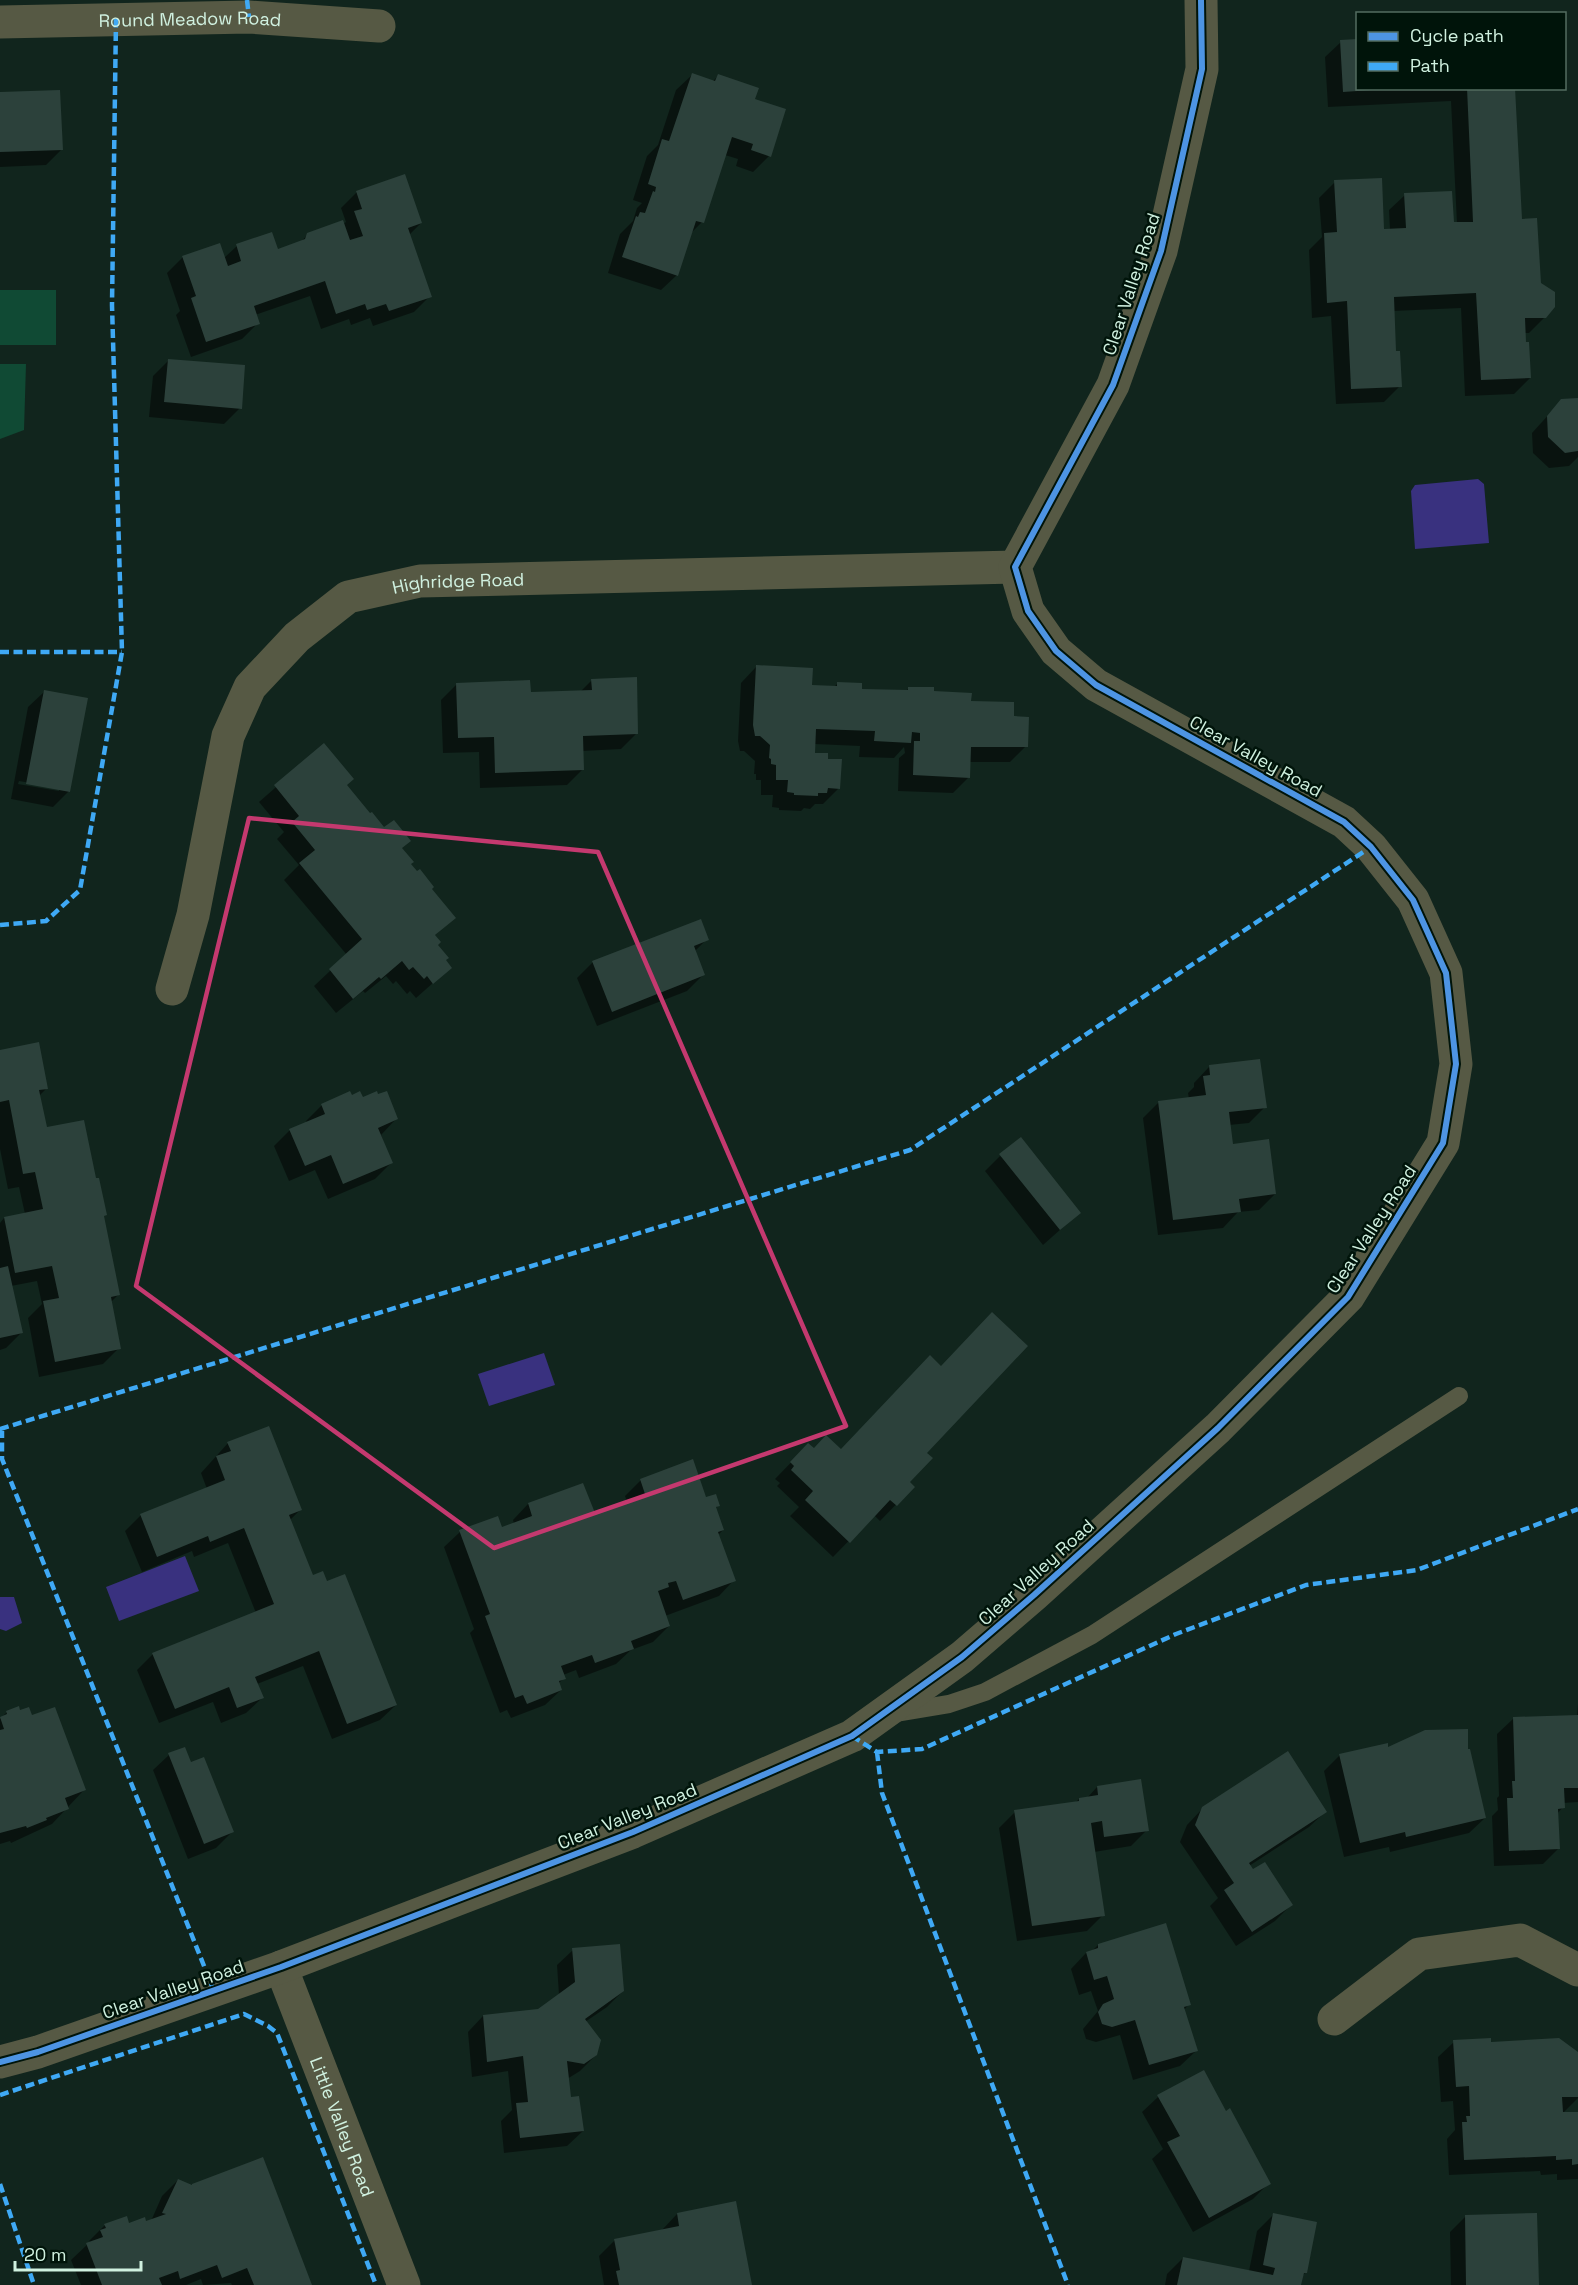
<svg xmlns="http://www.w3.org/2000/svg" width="1578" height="2285" font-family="'Space Grotesk',sans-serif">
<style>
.green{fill:#104a34}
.water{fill:#39317f}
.shadow{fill:#0007;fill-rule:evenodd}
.building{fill:#2c413b}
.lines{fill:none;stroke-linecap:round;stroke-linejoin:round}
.service{stroke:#565944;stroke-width:18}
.minor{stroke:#565944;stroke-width:33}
.quiet{stroke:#3fa9f5;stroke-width:4.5;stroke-dasharray:9 4.5;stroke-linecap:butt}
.cycleway-casing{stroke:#00140a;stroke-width:10}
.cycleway{stroke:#4d94e3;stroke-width:6}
.marked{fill:none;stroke:#c4396f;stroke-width:4.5;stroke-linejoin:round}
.labels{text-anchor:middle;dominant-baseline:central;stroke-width:5;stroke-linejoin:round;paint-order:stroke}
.street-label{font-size:18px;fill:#d0f1e0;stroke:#00140a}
</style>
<rect width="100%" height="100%" fill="#11251d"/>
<path class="green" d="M0,290h56v55h-56z
M0,364h26l-2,66 -24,9z"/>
<path class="water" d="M1478,479l6,5 5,59 -74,6 -4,-58 4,-6z
M544,1353l11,32 -66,21 -11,-32z
M185,1556l14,35 -80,30 -13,-34z
M0,1597h14l8,26 -16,8 -6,-2z"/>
<path class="shadow" d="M1341,42l17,46h156l6,132 19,63 6,34 -16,16h-5l6,45 -16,16 -49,2 -4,-88 -68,3 2,42 5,33 -16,16 -48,2 -5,-88 -19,2 -3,-68 13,-13 -3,-39 16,-16 48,49 7,-1 -1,-20 16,-15 48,29h4l-6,-123 -123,6 -3,-50z
M692,75l20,7 6,-6 35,24 16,56 -16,16 -17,-6 2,-7 -13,-4 -23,67 -12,12 -13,41 -16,15 -53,-17 12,-39 13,-13 4,-13 5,-5 -9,-3 14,-44 11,-11 18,-55z
M0,93l61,57 -15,15 -46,2z
M357,192l64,31 -12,12 21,61 -16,16 -41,14 -3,-8 -19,7 -2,-6 -28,10 -11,-33 -55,19 3,8 -16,16 -51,18 -15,-42 4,-4 -13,-38 16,-16 41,1 13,-12 40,4 23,-7 8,-9 35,-10 3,-2 -5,-14z
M169,360l71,48 -16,16 -75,-7 4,-41z
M1578,400v57l-9,9 -20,2 -16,-15 -1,-20 29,-32z
M756,667l54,20h24l3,-3 24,6 44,2 4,-4 61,14 42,16 14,28 -16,16h-41v15l-16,16 -55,-2 1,-33 6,-5 -1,-6 -10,11 -35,-1 1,-11 -46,-2 -1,11 14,5 12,28 -16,16h-8l-5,5 -6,-1 -3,3 -22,-1v-2l-7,-1 1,-12h-12v-15h-5v-6h-2l1,-13 -11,-10h-4l-2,-10 3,-58z
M592,680l45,53 -16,16 -39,2 1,18 -16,16 -87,3 -1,-36 -36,1 -2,-53 16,-16 72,10 51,-2z
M44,692l25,99 -16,16 -42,-8 17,-92zM19,781l40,7v3l-41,-7z
M324,745l21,41 56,63 8,16 45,52 -20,19 10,25 6,7 -34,30 -6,-7 -3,3 -11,-13 -3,3 -7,-8 -21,17 -2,-2 -27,22 -22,-27 33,-31 -63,-75 15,-15 -22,-26 7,-7 -25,-30z
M707,939l-13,13 9,23 -16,16 -90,35 -20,-48 16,-16z
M0,1051l47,37 -8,8 7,33 57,88 15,78 -8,8 9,45 -16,16 -64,13 -11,-59 14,-14 -5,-23 -26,5 10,47 -15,15 -6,2v-127l4,-5 21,-4 -6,-27 -11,2 -8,-40z
M1209,1067l56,40 -16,16 -20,2 3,21 43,48 -16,16 -21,2 -15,16 -65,7 -15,-117 16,-16 30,-3 -1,-6 6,-6v-4z
M351,1097l11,2 34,20 -15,16 10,28 -16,16 -47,20 -13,-29 -26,11 -15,-35 16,-16 17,-7 -1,-2 16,-16z
M1000,1156l79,57 -36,32 -58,-74z
M228,1443l72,67 -11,11 23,56 84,128 -16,15 -48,19 -29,-73 -46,18 5,14 -16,15 -25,10 -8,-21 -54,21 -22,-53 16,-16 103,-41 -28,-70 -34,14 -2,-6 -50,21 -17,-41 16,-16 66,-26 -6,-16z
M808,1445l6,5 26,1 68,31 5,5 -33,34 -6,-6 -41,42 -43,-41 9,-9 -22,-21 3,-3 -5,-4z
M641,1480l65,19 12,6 -3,4 8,21 -5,5 16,45 -15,16 -54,20 4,10 -16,16 -22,8 -15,14 -37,14 -3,-8 -13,5 1,3 -6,6 3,6 -16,15 -34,13 -4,-8 -7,3 -30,-80 4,-4 -30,-82 16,-15 41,-3 13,-5 -1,-4 15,-16 66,11 33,-13 -2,-6z
M1578,1704v98l-15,1v4l-6,7 2,34 -16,16 -49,2 -2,-50 6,-6 -1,-12 2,-2 -2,-62 16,-15 64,-3z
M7,1712h12l12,5 53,73 -32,34 -41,19 -1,-2 -10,3v-125z
M1387,1749l80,2 18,67 -16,15 -79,19 -1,-5 -45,10 -20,-86 16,-16z
M169,1755l22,9 41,68 -16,16 -28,11 -35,-89z
M1097,1787l50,43 -16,16 -37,6 9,63 -16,16 -70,10 -18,-113 16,-16 60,-9 4,-4 8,-1z
M1203,1808l122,4 -16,15 -60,39 42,39 -16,16 -39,25 -26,-40 8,-8 -38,-56 7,-17z
M1098,1945l91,59 -5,6 12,41 -16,15 -47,14 -13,-45 -24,7 -10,-3 -3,-10 15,-18 -7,-20 -12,4 -8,-26 15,-16 6,-2z
M573,1950l50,41 -16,16 -22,15 11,33 -16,16 -13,8 3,20 13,32 -16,15 -63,7 -3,-32 11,-11 -4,-39 -36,6 -4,-45 15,-16 55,-6 21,-15 -2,-30z
M1454,2042l36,1 88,11v44l-16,16 16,-1v66l-21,1v-6l-16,1 -1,-4 -91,4 -2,-36 8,-9 -2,-29 -12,1 -3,-45z
M1158,2097l67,16 44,70 -16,16 -60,33 -41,-73 11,-10 -21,-37z
M178,2180l132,105h-78l-1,-2 -28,2 -2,-6 -15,6h-105l-10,-25 19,-18 -1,-1 16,-16h23l23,-4 11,-25z
M677,2214l73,71h-146l-5,-29 16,-16 47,-10z
M1273,2215l32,58 -4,4 -2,8h-134l2,-11 16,-16 66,13 8,-40z
M1465,2217l72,68h-86l-1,-53z"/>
<path class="building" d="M1358,39v49h14v2l-29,2 -3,-52z
M692,73l23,8 3,-7 41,14 -4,11 31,10 -15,48 -20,-7 2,-6 -21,-7 -28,86 -8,-2 -18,55 -56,-19 14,-41 2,1 2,-5 5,1 8,-22 2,1 1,-5 -8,-3 14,-45 7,2z
M1467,88h48l7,131 15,-1 4,65 14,9v15l-9,11h-21l1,24h3l2,36 -50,2 -5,-87 -82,4 2,54h4l2,36 -51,2 -4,-88 -20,2 -3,-70 13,-1 -3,-52 48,-2 2,51 22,-1 -2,-35 48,-2 2,31h19z
M60,90l3,60 -63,2v-60z
M405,174l17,49 -14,5 24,69 -43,14 -3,-7 -19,6 -2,-6 -29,10 -11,-33 -71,25 6,18 -54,18 -15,-44 5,-2 -14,-40 38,-13 8,23 13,-5 -5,-17 36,-12 6,17 27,-10 2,-6 36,-13 7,20 13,-4 -9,-25 8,-2 -6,-18z
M168,359l77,6 -3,44 -78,-7z
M1578,398v53l-13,2 -17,-16 -1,-21 14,-17z
M756,665l57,3 -1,17 25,1v-4l25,1v6l46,1v-3h26v4l38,2 -1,8 43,1v14l15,1 -1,30h-57l-1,31 -57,-3 1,-34h6v-8l-8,-1 -1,11 -37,-2 1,-10 -59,-2 -1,24h13v6h14l-2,30 -12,-1 -1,5h-9v3l-24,-1v-2l-7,-1 1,-12h-12v-15l-5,-1v-5l-2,-1 1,-13 -10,-9h-5l-2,-11z
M637,677l1,57 -55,2 1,34 -89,3 -1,-36 -36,1 -2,-55 74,-3 1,12 61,-2 -1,-11z
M44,690l44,8 -18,94 -44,-8z
M324,743l30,36 -7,6 23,28 2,-1 12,15 10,-7 17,21 -9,7 12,14 -3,2 6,7 3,-2 14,18 -2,2 24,29 -21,17 6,7 -3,3 11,13 -3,2 6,8 -19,16 -6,-8 -3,3 -11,-12 -4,3 -7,-9 -21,18 -2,-2 -26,22 -24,-30 33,-30 -63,-76 16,-13 -23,-28 7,-6 -25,-31z
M701,919l8,21 -15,6 11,29 -93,37 -20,-51z
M39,1042l9,47 -9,1 8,37 37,-7 12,58h3l8,37 -3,1 16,79 -9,2 10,52 -66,13 -12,-61 16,-3 -7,-32 -37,7 -11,-56 39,-8 -8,-37 -12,2 -14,-74 -9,2v-52z
M1260,1059l7,49 -38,4 4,32 36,-5 7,55 -37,5 2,13 -68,8 -15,-119 48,-6 -3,-19 7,-1 -1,-10z
M350,1091l2,4 8,-4 3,6 14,-6 1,3 9,-3 11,28 -20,9 15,35 -50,21 -12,-29 -26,11 -16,-37 36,-15 -4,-10z
M1021,1137l60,76 -21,17 -61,-76z
M8,1266l15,67 -23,5v-70z
M992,1312l36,34 -101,107 6,5 -23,24 5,5 -18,19 -7,-6 -40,43 -45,-43 8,-9 -22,-21 3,-4 -4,-4 18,-19 6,5 12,-13 15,14 89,-94 11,11z
M269,1426l33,84 -13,5 24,60 10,-4 4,10 18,-7 52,131 -50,19 -28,-73 -64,26 9,21 -27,10 -8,-21 -54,22 -23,-56 122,-49 -30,-76 -34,14 -2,-6 -51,21 -17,-43 85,-34 -9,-24 15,-5 -4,-9z
M693,1459l13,38 10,-3 4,12 -4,1 8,23 -6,2 18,49 -53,19 -7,-19 -8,2 1,4 -11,4 12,35 -39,15 3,8 -39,14 -3,-8 -31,11 5,13 -7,2 3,9 -35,14 -4,-9 -8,3 -30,-82 5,-2 -31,-84 39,-14 4,11 30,-11 -4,-13 55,-20 12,30 50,-19 -5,-15z
M19,1706l1,4 9,-3 3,8 23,-8 31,83 -21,8 4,11 -23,9 1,2 -20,8 -1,-2 -26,7v-103l4,-1 -4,-12 7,-3 -1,-3z
M1578,1715v73h-14l1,20 -7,1 2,40 -51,2 -2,-53h6l-1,-17h3l-2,-64z
M1468,1729v20h2l16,69 -80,19 -1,-5 -45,11 -21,-89 49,-11v4l37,-17z
M185,1747l6,15 13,-5 30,75 -30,12 -36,-91z
M1288,1751l39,61 -78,51 4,6 12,-7 28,43 -41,27 -28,-42 10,-7 -39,-58 7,-18z
M1141,1779l8,52 -45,6 -2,-16 -11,2 14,93 -73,10 -18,-116 65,-9v-3l19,-3 -1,-9z
M1166,1923l25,82 -7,2 14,44 -49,14 -14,-45 -23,7 -10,-3 -4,-12 5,-8 11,-5 -7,-23 -13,4 -8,-28 12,-4v-4z
M620,1944l4,47 -39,28 16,21 -4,15 -13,9 -17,-3 4,36 8,-1 5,35 -64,7 -4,-35 12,-1 -5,-46 -36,6 -4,-47 55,-6 37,-27 -3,-34z
M1491,2038v4l68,-4 19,14v45h-16l1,15h15v52l-6,1v-6l-16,1v-4l-92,4 -2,-38h5l-1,-6h4l-1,-30 -13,1 -3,-47z
M1204,2070l22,41 4,-3 41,76 -62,34 -42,-76 13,-6 -23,-41z
M263,2157l49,128h-58l-7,-17 -25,10 -5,-13 -37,14 -2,-8 -19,7 3,7h-60l-16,-42 17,-6 -3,-7 6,-2 -2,-4 23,-8 2,7 16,-6 1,4 20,-7 -4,-1 16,-34 14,6v-1z
M736,2201l16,84h-133l-3,-14 4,-1 -6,-31 65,-13 -2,-13z
M1273,2213l44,9 -10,51h-3l-3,12h-124l6,-28 90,18 2,-7 -12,-3z
M1537,2213l2,72h-73l-1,-70z"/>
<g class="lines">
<path class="service" d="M895,1713l54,-9 36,-12 107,-57 367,-239"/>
<g class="minor">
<path id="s1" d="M0,22l249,-5 130,9"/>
<path id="s2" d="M172,989l21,-74 35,-179 22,-49 47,-50 51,-40 72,-16 595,-14"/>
<path id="s3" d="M281,1967l123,318"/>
<path d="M1334,2019l85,-65 101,-14 58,30"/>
<path d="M0,2062l38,-10 243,-85 352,-135 219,-96 110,-79 72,-62 184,-167 130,-131 95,-154 13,-79 -10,-91 -33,-73 -42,-53 -27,-25 -248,-137 -40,-34 -28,-40 -13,-44 98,-182 48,-134 41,-182 -1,-69"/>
</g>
<path class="quiet" d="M247,0l2,17
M0,652h122
M0,925l46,-4 34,-31 42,-238 -10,-347 4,-286
M0,1429l910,-279 461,-303
M2,1429v30l212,532
M852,1736l25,16 45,-3 254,-115 130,-49 111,-15 161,-61
M877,1752l5,41 186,492
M0,2095l244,-81 24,12 9,7 99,252
M0,2184l34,101"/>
<defs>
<path id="cycleway" d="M0,2062l38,-10 243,-85 352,-135 219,-96 110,-79 72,-62 184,-167 130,-131 95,-154 13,-79 -10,-91 -33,-73 -42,-53 -27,-25 -248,-137 -40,-34 -28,-40 -13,-44 98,-182 48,-134 41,-182 -1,-69"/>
</defs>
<use href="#cycleway" class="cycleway-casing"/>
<use href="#cycleway" class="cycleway"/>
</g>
<path class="marked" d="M249,818l349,34 248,574 -352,122 -358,-262z"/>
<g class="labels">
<g class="street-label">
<text stroke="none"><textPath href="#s1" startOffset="190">Round Meadow Road</textPath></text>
<text transform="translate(1131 284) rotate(-72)">Clear Valley Road</text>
<text stroke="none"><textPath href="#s2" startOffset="558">Highridge Road</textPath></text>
<text transform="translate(1256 756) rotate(29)">Clear Valley Road</text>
<text transform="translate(1371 1229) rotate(-57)">Clear Valley Road</text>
<text transform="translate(1036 1572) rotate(-42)">Clear Valley Road</text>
<text transform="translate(627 1816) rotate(-22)">Clear Valley Road</text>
<text transform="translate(173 1989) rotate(-19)">Clear Valley Road</text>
<text stroke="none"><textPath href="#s3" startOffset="171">Little Valley Road</textPath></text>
</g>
</g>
<rect x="1356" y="12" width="210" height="78" fill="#00140a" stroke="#536c60" stroke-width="1.5"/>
<rect x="1368" y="32" width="30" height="9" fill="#4d94e3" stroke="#536c60" stroke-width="1.5"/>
<text x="1410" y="42" font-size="18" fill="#d0f1e0">Cycle path</text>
<rect x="1368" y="62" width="30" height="9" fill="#3fa9f5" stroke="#536c60" stroke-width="1.5"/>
<text x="1410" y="72" font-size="18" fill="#d0f1e0">Path</text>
<path d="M15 2261v9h126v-9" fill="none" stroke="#d0f1e0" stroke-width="3"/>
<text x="24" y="2261" font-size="18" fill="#d0f1e0" stroke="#00140a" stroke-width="4.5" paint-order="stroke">20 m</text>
</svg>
